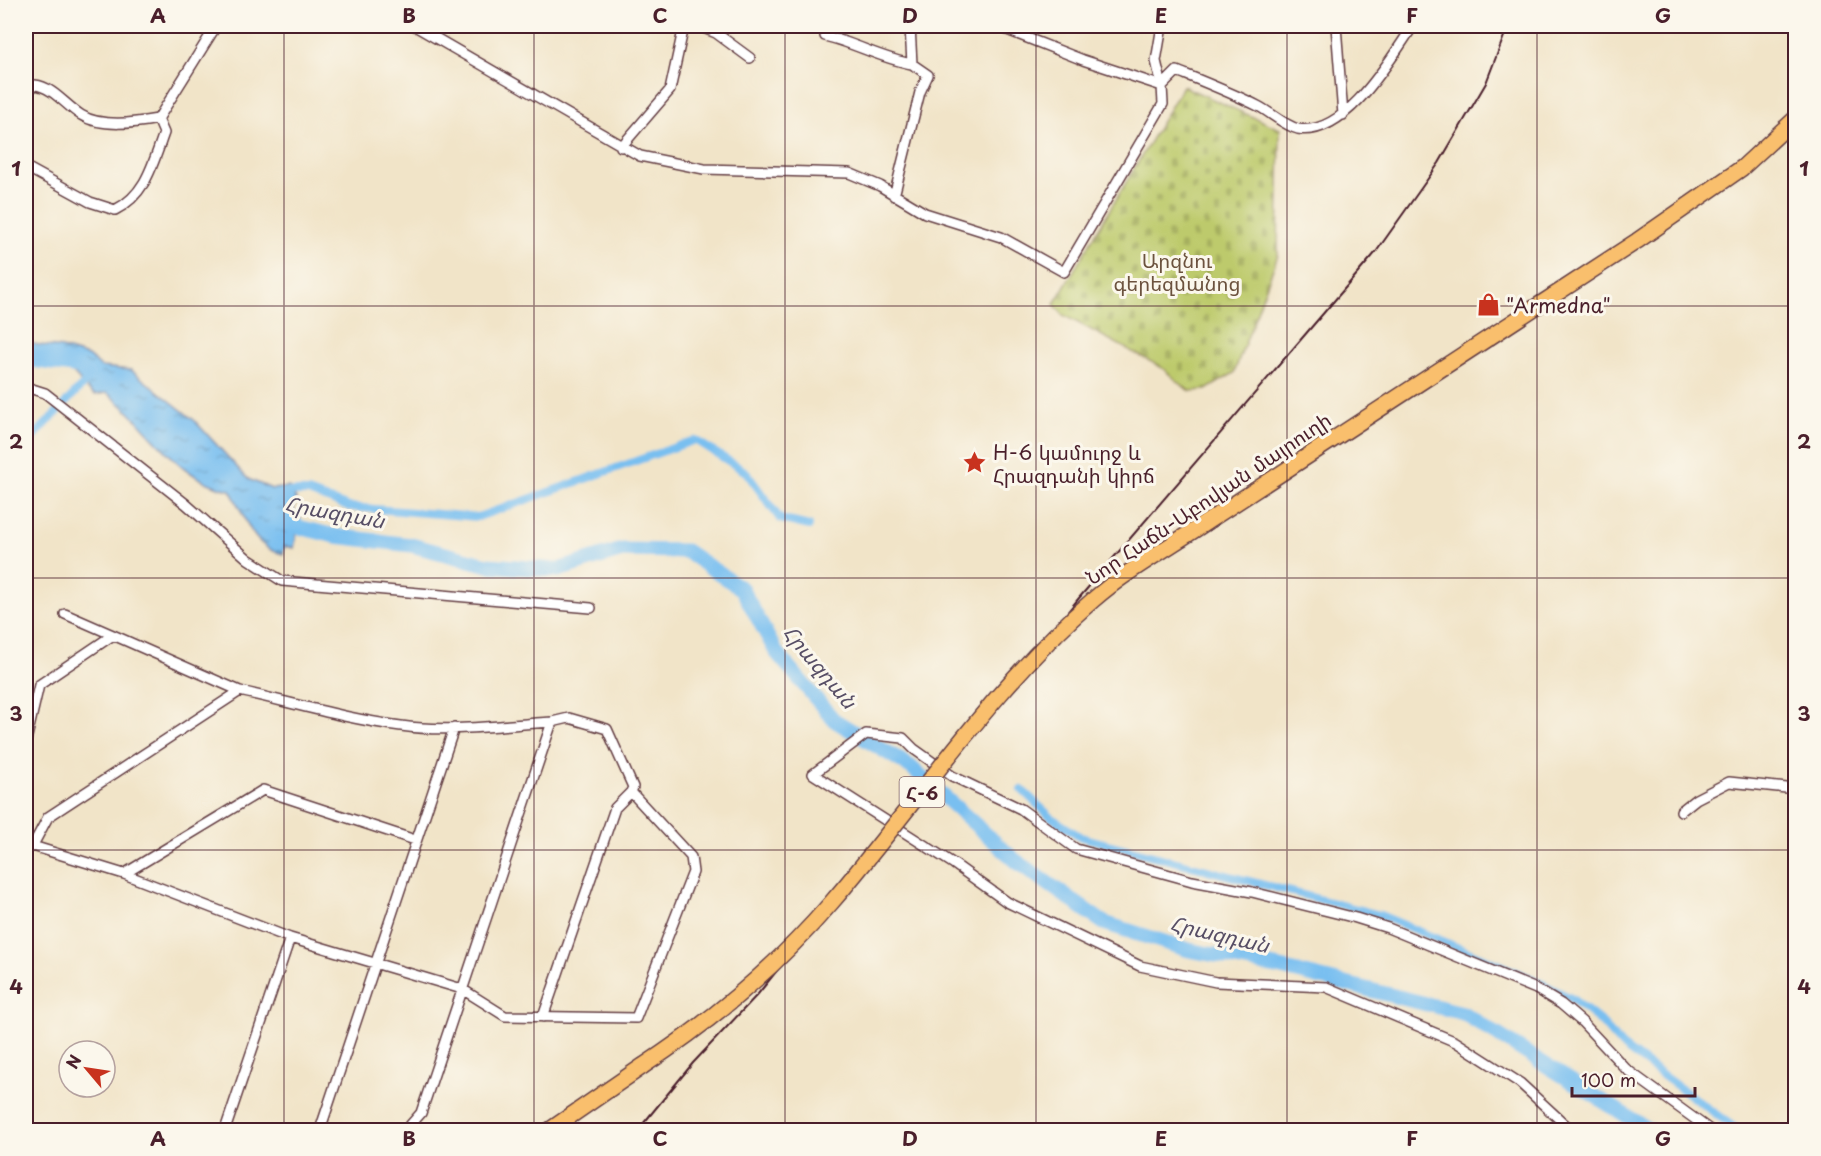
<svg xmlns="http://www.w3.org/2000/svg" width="1821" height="1156" font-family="'Playpen Sans','Noto Sans Armenian',sans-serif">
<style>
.cemetery{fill:url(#cemetery-stones);stroke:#84744c;stroke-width:1.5}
.water{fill:url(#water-ripples);stroke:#626f8e;stroke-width:1.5}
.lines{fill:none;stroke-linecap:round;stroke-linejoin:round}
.canal{stroke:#79bff0;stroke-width:8}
.river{stroke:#79bff0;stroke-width:15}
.minor-casing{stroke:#633d43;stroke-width:12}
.primary-casing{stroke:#633d43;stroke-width:18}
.minor{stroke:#fff;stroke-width:9}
.primary{stroke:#f9bf6d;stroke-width:15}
.rail{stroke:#4a1f2b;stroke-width:2}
.primary-bridge-casing{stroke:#633d43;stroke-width:18;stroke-linecap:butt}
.primary-bridge{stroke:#f9bf6d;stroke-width:15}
.grid{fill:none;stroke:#4a1f2b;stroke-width:1.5;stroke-opacity:0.55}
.labels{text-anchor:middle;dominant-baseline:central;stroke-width:6;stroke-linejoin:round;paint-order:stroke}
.shield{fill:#fbf7ec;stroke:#7f6065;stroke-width:1.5}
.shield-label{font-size:18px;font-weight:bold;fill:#4a1f2b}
.park-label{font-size:20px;fill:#6c523e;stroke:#fbf7ec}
.poi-label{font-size:20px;fill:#4a1f2b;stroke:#fbf7ec;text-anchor:start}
.street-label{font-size:20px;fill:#4a1f2b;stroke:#fbf7ec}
.water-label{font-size:21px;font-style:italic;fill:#584f66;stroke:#fbf7ec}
.neatline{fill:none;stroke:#4a1f2b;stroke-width:2}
.grid-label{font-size:20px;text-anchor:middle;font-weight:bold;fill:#4a1f2b}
</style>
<defs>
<pattern id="cemetery-stones" width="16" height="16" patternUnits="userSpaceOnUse" patternTransform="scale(1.5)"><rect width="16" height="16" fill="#bdca6c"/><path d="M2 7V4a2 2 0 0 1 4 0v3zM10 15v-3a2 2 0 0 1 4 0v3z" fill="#a4ad5e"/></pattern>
<pattern id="water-ripples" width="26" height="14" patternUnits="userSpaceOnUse" patternTransform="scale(1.5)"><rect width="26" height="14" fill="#79bff0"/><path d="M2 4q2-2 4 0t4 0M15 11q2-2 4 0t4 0" fill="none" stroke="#659bc3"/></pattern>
</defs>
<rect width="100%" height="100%" fill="#fbf7ec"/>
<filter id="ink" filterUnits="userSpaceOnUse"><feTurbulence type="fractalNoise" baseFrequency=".0167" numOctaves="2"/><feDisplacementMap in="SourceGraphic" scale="12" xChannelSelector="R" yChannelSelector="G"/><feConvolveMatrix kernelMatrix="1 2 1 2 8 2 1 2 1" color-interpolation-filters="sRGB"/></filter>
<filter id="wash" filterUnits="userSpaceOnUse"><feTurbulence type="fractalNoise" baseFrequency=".008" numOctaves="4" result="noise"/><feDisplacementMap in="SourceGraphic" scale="24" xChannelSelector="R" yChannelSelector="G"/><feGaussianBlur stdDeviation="1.35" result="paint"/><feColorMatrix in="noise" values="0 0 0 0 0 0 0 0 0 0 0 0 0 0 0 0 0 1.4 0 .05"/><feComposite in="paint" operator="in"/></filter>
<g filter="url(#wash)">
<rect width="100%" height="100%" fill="#f1e4c8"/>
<path class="cemetery" d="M1183,86l97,43 -2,126 -44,118 -28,17 -17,1 -28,-24 -98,-52 -9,-11z"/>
<path class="water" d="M26,343l36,5 26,8 13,11 30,3 63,50 54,59 24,10 17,-2 7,12 -3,12 8,3 -7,34 -9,-2 -2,8c-33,-7 -37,-38 -53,-64 -54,-10 -82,-67 -123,-97l-12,2c-15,-9 -21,-29 -41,-33 -8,-2 -19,4 -28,4z"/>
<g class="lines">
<path class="canal" d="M26,445l63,-67
M282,492h26l41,15 129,10 217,-77 51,32 34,47 29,7
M1022,790l30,28 29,19 299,78 153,64 38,19 29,23 22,25 116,84"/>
<path class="river" d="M26,359l53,8
M278,522l57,14 76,9 77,20 70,5 64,-20 64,1 56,38 34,63 58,68 77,47 105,94 88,62 85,27 92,18 182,45 186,117"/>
</g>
</g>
<g filter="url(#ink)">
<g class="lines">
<defs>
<path id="minor" d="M415,26l225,130 64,13 145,4 31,13 45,27 76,24 63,35 99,-168 -1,-18 -6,-25 6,-35
M698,26l18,7 34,25
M997,26l86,34 79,26
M1336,26l7,89
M825,36c30,7 57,23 87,28
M1162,86l15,-15c27,11 55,22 81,35 12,6 27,20 40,23 48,8 93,-71 115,-103
M26,92l9,-7c18,2 30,20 46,30 20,13 55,8 77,4l58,-93
M621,147l49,-57 14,-64
M26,167l64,35 25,8c31,-15 38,-47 49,-77l-6,-14
M894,196l26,-104 8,-17 -16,-11 -2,-38
M26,387l19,6 141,111 62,55 34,22 309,27
M65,614l48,21
M26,741l13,-56 74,-50 127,56
M1681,811l15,-12 33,-17 67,7
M26,844l98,30 166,64 172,51 43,27 131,2 57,-146 -2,-15 -60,-65 2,-5 -26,-58 -38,-11 -17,4
M32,847l16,-30 192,-126c53,12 106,28 161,35 49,7 101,-1 151,-4l-131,391 -15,17
M124,874l139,-84 152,50
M543,1017l72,-209 16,-16
M225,1130l65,-192
M320,1130l134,-402
M1571,1130l-51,-47 -64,-41 -130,-55 -110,-5 -76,-16 -133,-64 -53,-38 -141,-90 53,-40 37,4 11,11 38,27 69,33 55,40 116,32 60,11 104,26 32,10 148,61 25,15 21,18 44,47 84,61"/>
<path id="primary" d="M1205,523l432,-282 105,-73 54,-50
M550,1130l93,-64"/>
</defs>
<use href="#minor" class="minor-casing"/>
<use href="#primary" class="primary-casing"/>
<use href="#minor" class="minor"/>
<use href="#primary" class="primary"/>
<path class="rail" d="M638,1130l55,-67 65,-69 321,-396 297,-346 63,-89 47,-80 22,-57"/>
<defs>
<path id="primary-bridge" d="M643,1066c70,-46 133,-99 188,-163 87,-101 161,-216 262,-303 34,-30 75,-52 112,-77"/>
</defs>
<use href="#primary-bridge" class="primary-bridge-casing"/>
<use href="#primary-bridge" class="primary-bridge"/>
</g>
</g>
<path class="grid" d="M284,26v1104M534,26v1104M785,26v1104M1036,26v1104M1287,26v1104M1537,26v1104M26,306h1770M26,578h1770M26,850h1770"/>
<defs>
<symbol id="shop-bare" viewBox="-9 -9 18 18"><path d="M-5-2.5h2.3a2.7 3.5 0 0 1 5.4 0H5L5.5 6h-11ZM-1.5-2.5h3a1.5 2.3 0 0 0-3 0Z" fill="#c8321e" stroke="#fbf7ec" stroke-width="2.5" paint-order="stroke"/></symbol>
<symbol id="sight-bare" viewBox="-9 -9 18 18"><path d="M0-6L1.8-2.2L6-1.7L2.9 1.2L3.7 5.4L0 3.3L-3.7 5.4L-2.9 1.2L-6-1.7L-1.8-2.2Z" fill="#c8321e" stroke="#fbf7ec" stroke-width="2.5" paint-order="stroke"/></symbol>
</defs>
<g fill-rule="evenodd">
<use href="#shop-bare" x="1472" y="288" width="33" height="33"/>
<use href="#sight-bare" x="958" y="446" width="33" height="33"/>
</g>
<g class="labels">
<rect class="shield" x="899.5" y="777" width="45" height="30" rx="4.5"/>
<g class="shield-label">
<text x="922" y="792">Հ-6</text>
</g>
<g class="park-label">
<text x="1177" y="260">Արզնու<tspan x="1177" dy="23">գերեզմանոց</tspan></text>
</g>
<g class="poi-label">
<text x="1506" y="305">"Armedna"</text>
<text x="993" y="452">H-6 կամուրջ և<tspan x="993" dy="23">Հրազդանի կիրճ</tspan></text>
</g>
<g class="street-label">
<text transform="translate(1208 498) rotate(-34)">Նոր Հաճն-Աբովյան մայրուղի</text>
</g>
<g class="water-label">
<text transform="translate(335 511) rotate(10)">Հրազդան</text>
<text transform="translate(821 666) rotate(50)">Հրազդան</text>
<text transform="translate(1220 933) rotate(13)">Հրազդան</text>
</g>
</g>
<rect width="1821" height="1156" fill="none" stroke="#fbf7ec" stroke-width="66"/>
<g transform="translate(87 1069) rotate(299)"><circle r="28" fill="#fbf7ec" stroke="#b4a19f" stroke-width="1.5"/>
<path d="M0-4.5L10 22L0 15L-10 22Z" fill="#c8321e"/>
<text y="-9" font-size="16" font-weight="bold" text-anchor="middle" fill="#4a1f2b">N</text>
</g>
<path d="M1572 1087v9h123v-9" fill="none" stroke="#4a1f2b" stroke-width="3"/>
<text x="1581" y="1087" font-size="18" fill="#4a1f2b" stroke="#fbf7ec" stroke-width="4.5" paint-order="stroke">100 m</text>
<rect x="33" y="33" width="1755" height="1090" class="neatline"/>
<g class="grid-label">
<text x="158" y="23">A</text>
<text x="409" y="23">B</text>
<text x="660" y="23">C</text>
<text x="910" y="23">D</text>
<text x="1161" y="23">E</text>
<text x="1412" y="23">F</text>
<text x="1663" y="23">G</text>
<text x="16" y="176">1</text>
<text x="1804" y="176">1</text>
<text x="16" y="449">2</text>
<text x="1804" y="449">2</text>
<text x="16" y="721">3</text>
<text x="1804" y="721">3</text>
<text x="16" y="994">4</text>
<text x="1804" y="994">4</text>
<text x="158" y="1146">A</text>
<text x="409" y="1146">B</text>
<text x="660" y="1146">C</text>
<text x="910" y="1146">D</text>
<text x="1161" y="1146">E</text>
<text x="1412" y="1146">F</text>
<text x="1663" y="1146">G</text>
</g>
</svg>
